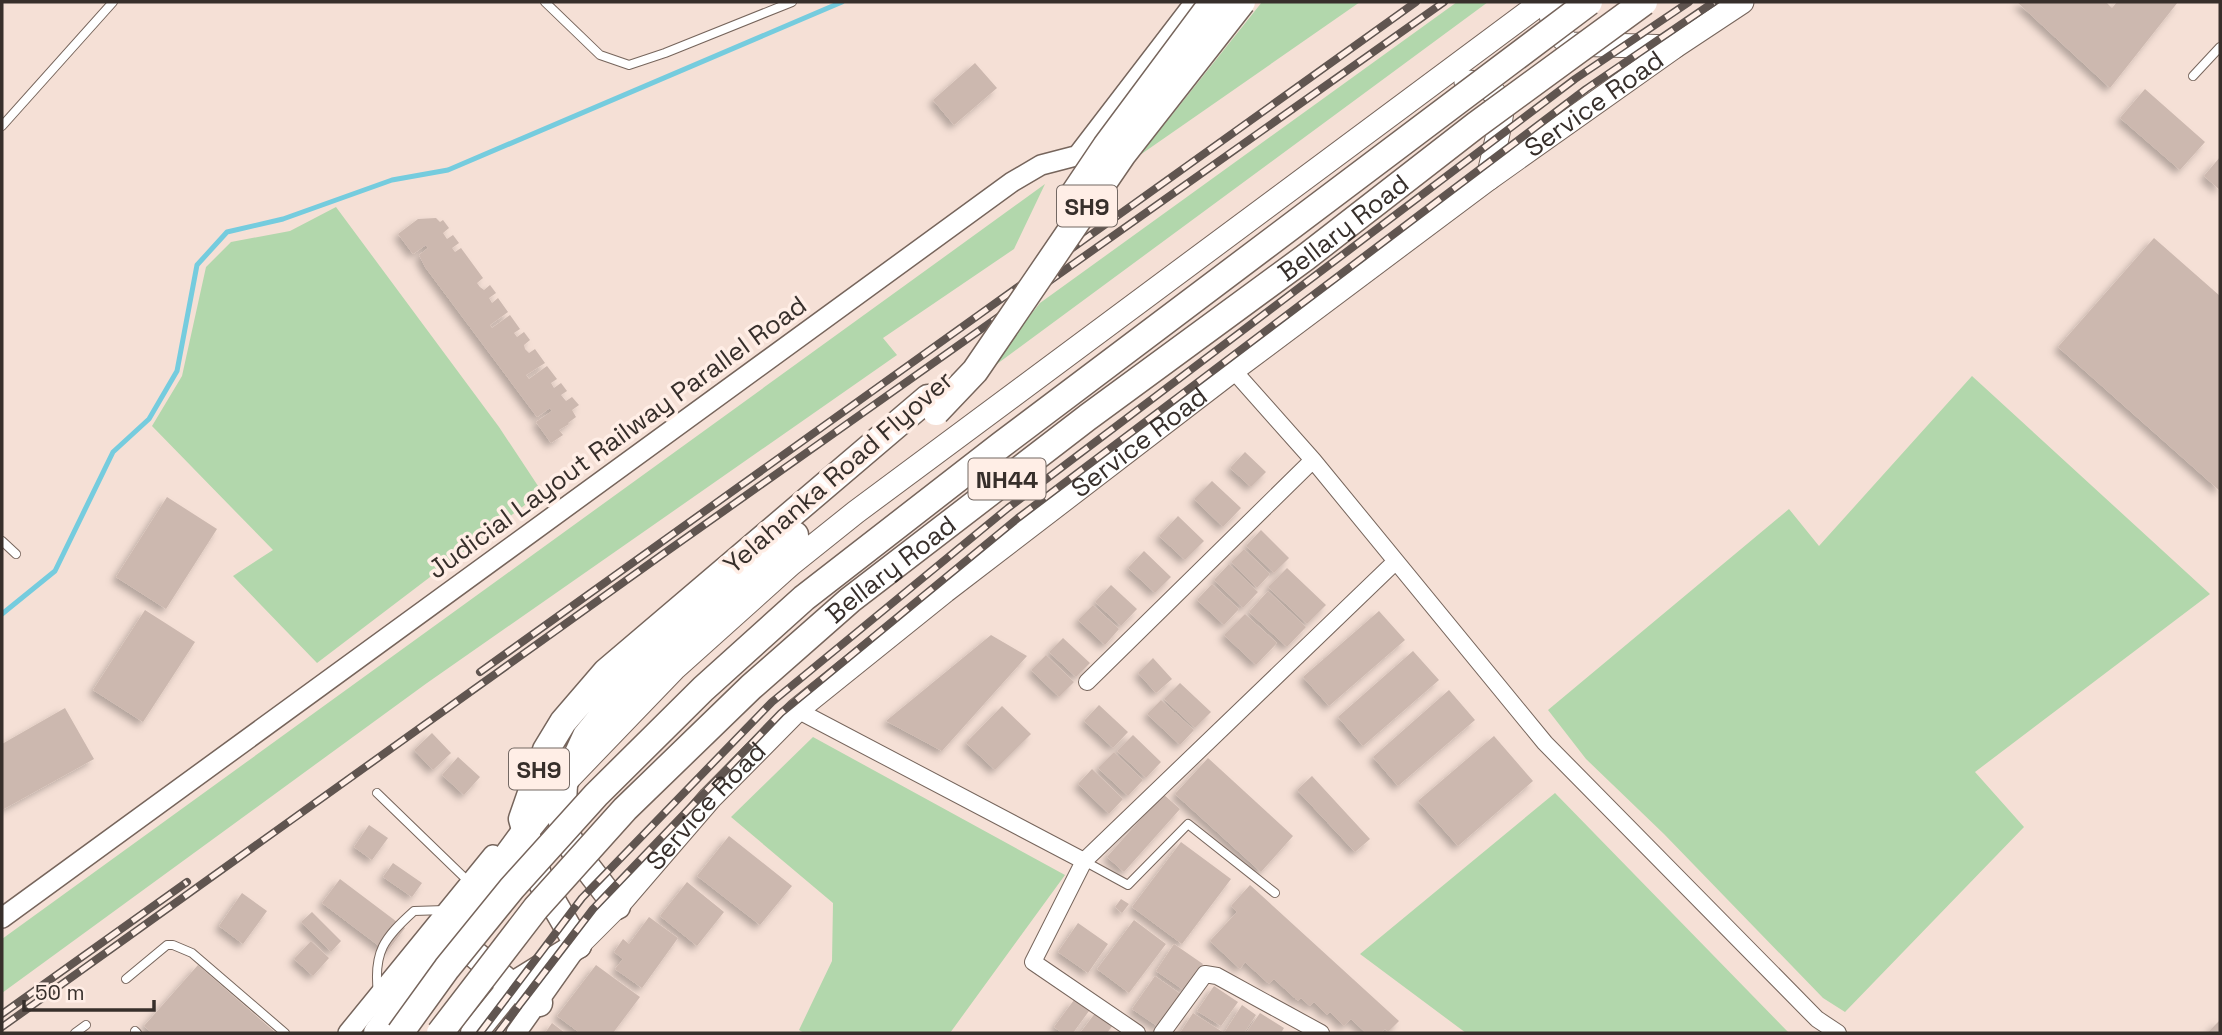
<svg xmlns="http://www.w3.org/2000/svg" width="2222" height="1035" font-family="'Space Grotesk',sans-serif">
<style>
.green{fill:#b2d7ac}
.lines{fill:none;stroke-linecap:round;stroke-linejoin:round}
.stream{stroke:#75ccde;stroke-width:5}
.building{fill:#ccb8af;filter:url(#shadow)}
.service-casing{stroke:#76655c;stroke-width:10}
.minor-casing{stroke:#76655c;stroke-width:18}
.tertiary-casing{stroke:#76655c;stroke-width:22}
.secondary-casing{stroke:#76655c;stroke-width:25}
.primary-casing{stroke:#76655c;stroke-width:29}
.trunk-casing{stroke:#76655c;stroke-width:29}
.service{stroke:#fff;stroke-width:8}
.minor{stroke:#fff;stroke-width:16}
.tertiary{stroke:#fff;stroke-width:19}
.secondary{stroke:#fff;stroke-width:23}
.primary{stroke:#fff;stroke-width:26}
.trunk{stroke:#fff;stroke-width:26}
.rail-casing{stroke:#605550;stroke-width:8}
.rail{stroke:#ffeee6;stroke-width:5;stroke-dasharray:16;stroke-linecap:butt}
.primary-bridge-casing{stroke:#76655c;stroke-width:29;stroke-linecap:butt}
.trunk-bridge-casing{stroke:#76655c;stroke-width:29;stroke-linecap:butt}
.primary-bridge{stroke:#fff;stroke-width:26}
.trunk-bridge{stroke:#fff;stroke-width:26}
.labels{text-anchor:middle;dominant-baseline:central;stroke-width:7;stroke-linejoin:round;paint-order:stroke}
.shield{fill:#ffeee6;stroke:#736863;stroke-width:2}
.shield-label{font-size:24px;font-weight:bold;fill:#372f2b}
.street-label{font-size:26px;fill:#372f2b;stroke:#ffeee6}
</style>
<defs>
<filter id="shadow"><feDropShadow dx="-4.5" dy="4.5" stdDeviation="3.5" flood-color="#0004"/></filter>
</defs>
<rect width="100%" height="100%" fill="#f5e0d6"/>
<path class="green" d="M1262,2h98l-220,153z
M1457,2h31l-506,373 58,-72z
M1045,184l-31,65 -131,89 14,17 -470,328 -425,310v-54z
M336,207l163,220 43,65 -225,171 -84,-87 40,-26 -121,-124 30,-50 24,-109 25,-25 59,-11z
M1972,376l238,218 -235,178 49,55 -179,185 -22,-14 -159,-164 -78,-75 -38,-49 241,-201 30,37z
M813,737l252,138 -115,158h-146l-5,-3 33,-69 1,-58 -102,-86z
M1555,793l234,240h-323l-106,-79z"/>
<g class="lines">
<path class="stream" d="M2,614l53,-43 58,-119 36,-33 28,-48 20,-106 30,-33 56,-13 109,-39 56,-10 394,-168"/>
</g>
<path class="building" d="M2017,2h89l6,6 5,-6h61l-68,86z
M975,63l22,25 -43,37 -21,-25z
M2145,89l60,53 -25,28 -60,-52z
M2220,157v33l-16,-14z
M436,218l4,4 3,-2 6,8 -6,5 4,6 6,-4 6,8 -7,5 3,4 6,-4 22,30 -6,5 3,4 4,3 6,-5 6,8 -7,5 3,5 6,-5 10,14 -18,13 2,3 18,-13 10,14 -6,4 3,4 7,-5 6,8 -6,5 1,4 4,4 6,-4 10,14 -19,12 3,4 18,-13 10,13 -6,4 3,5 7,-5 6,8 -6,4 5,6 6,-4 7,8 -7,5 4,7 -8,6 1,1 -10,6 4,5 -12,8 -15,-21 16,-11 -2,-3 -13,9 -112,-150 -6,-12 9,-7 -2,-3 -13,9 -15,-20 20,-15z
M2154,238l66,58v195l-162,-144z
M1245,452l21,20 -15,15 -21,-19z
M1212,481l29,27 -18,19 -29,-28z
M167,497l50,32 -51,80 -50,-32z
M1178,516l26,25 -19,19 -26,-24z
M1261,530l28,28 -15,15 -28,-27z
M1244,549l26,25 -13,14 -26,-26z
M1144,551l27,26 -16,16 -27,-25z
M1229,564l29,28 -15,16 -29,-28z
M1287,568l39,37 -19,19 -39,-37z
M1212,584l27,25 -15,16 -27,-25z
M1111,585l26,24 -16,17 -26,-24z
M1268,591l38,36 -19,20 -38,-35z
M1093,605l26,24 -14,16 -27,-25z
M145,610l50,32 -52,80 -50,-32z
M1379,611l26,29 -76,66 -26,-29z
M1245,614l32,29 -21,22 -32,-30z
M991,635l36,21 -85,95 -56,-30z
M1063,638l27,25 -14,14 -27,-25z
M1413,651l26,29 -76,66 -25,-29z
M1046,655l28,27 -15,15 -28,-27z
M1153,658l19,21 -16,14 -18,-20z
M1180,683l31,29 -16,16 -31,-29z
M1449,690l26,30 -77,66 -25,-29z
M1161,700l33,30 -14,15 -33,-31z
M1099,705l29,27 -15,16 -29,-27z
M1002,706l29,28 -36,36 -29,-27z
M65,708l29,51 -92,51v-66z
M432,733l19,20 -18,17 -19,-20z
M1133,735l28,27 -15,16 -29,-27z
M1494,736l39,45 -75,65 -40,-45z
M1114,752l29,28 -15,16 -30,-28z
M458,757l22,20 -16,18 -22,-20z
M1208,758l85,78 -32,36 -86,-78z
M1092,769l31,30 -14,15 -31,-30z
M1312,776l58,63 -15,13 -58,-62z
M1163,794l17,15 -56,63 -17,-15z
M369,825l19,13 -16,22 -18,-13z
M729,836l63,50 -32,39 -63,-49z
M1181,842l50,37 -49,65 -50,-37z
M393,863l29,20 -10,14 -29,-20z
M340,879l65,49 -18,24 -65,-49z
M687,882l37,30 -27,34 -37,-30z
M1250,885l149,136 -11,11 -3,-3 -4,4h-15l-15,-14 -7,7 -14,-14 -3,3 -13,-13 -4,4 -9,-8 -3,3 -24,-22 -5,5 -24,-22 -5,7 -30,-28 27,-29 -6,-6z
M242,893l25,18 -24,33 -24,-18z
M1121,899l8,5 -7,9 -7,-6z
M312,912l29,29 -10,11 -30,-30z
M649,917l29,21 -36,50 -27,-19 8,-10 -9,-7 9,-13 6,5z
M1134,920l32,24 -37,49 -32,-24z
M1078,923l30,21 -20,29 -30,-21z
M311,941l18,17 -16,18 -19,-17z
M1174,944l29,20 -18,27 -29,-20z
M198,965l78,68h-124l-8,-7z
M596,965l44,32 -27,36h-33l-23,-17z
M1155,976l27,19 -22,33 -28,-19z
M1214,986l24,16 -17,24 -24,-15z
M1074,1000l15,11 -16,22h-11l-8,-6z
M1242,1005l14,10 -12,18h-20z
M1096,1012l17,13 -6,8h-27z
M1193,1013l31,20h-44z
M1260,1013l24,15 -3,5h-35z
M2220,1020v13h-13z
M552,1023l13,10h-20z"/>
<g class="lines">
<defs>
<path id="service" d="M545,2l55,53 29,10 36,-12 127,-51
M2193,76l27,-29
M2,126l111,-124
M2,541l14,13
M377,793l93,90
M1084,861l44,24 60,-61 87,69
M126,979l41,-34h6l19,8 93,80
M378,993c-5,-41 6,-55 36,-82l31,-1
M135,1031l2,2
M75,1033l11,-8"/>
<path id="minor" d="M1233,370l80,90 232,283 272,276 21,14
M1087,682l226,-222
M797,710l287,151
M1137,1033l-104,-71 51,-101 311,-299
M1162,1033l43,-59 12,2 104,57"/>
<path id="tertiary" d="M1077,156l118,-154
M2,918l1010,-736 29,-17 69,-18
M348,1033l145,-178
M516,1033l58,-82"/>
<g id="secondary">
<path d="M1559,2l-8,13 4,17 15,12 104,3"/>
<path d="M1466,82c16,0 33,9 36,27 1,9 -12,57 -14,70"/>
<path d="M571,776l103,-107 117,-105 65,-52 686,-510"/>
<path id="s1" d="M578,945l39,-39 93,-108 87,-88 148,-119 288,-221 255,-191 186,-132 68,-45"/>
</g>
<path id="primary" d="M617,906l-43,-56 -12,-27 2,-39 22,-48 40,-49 169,-152
M578,945l-39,-67 -17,-59 24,-69 17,-28 43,-50 322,-274"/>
<path id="trunk" d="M447,931l65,55 27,17
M377,1033l147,-200 40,-49
M474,1033l38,-47 66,-41"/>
</defs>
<use href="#service" class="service-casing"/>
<use href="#minor" class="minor-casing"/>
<use href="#tertiary" class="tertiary-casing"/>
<use href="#secondary" class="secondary-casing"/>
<use href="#primary" class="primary-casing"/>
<use href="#trunk" class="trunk-casing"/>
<use href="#service" class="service"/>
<use href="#minor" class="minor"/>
<use href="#tertiary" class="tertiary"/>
<use href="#secondary" class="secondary"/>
<use href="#primary" class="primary"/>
<use href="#trunk" class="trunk"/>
<defs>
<path id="rail" d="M480,672l936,-670
M2,1014l185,-132
M2,1027l661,-473 781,-552
M480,1033l102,-135 190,-196 236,-194 567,-429 114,-77
M498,1033l95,-124 188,-196 237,-195 568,-429 128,-87"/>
</defs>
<use href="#rail" class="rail-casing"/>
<use href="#rail" class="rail"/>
<defs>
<path id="primary-bridge" d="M1073,195l33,-49 107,-144
M936,412l39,-41 148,-217 119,-152"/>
<g id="trunk-bridge">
<path d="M400,1033l47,-65 65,-80 84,-93 107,-106 101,-91 197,-153 588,-443"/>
<path id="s2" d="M440,1033l96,-125 89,-99 126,-122 99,-87 238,-183 218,-160 170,-132 168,-123"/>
</g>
</defs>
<use href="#primary-bridge" class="primary-bridge-casing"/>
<use href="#trunk-bridge" class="trunk-bridge-casing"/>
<use href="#primary-bridge" class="primary-bridge"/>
<use href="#trunk-bridge" class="trunk-bridge"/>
</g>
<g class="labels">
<g class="shield">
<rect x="1057" y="185.5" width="60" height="41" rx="5"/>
<rect x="968.5" y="458.5" width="77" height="41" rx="5"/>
<rect x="509" y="748.5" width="60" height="41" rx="5"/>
</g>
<g class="shield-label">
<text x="1087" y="206">SH9</text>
<text x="1007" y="479">NH44</text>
<text x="539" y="769">SH9</text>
</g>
<g class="street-label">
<text stroke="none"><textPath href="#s1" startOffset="1323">Service Road</textPath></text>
<text stroke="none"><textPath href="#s2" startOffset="1216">Bellary Road</textPath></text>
<text transform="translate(617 437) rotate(-36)">Judicial Layout Railway Parallel Road</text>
<text stroke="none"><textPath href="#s1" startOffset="756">Service Road</textPath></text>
<text transform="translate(838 472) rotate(-41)">Yelahanka Road Flyover</text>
<text stroke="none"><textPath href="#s2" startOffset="649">Bellary Road</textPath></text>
<text stroke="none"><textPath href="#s1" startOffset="189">Service Road</textPath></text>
</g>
</g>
<rect width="2222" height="1035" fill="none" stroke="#372f2b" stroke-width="7"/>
<path d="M24 1000v10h130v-10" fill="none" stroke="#372f2b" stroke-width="3.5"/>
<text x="35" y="1000" font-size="21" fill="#372f2b" stroke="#ffeee6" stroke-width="5" paint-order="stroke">50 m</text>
</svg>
